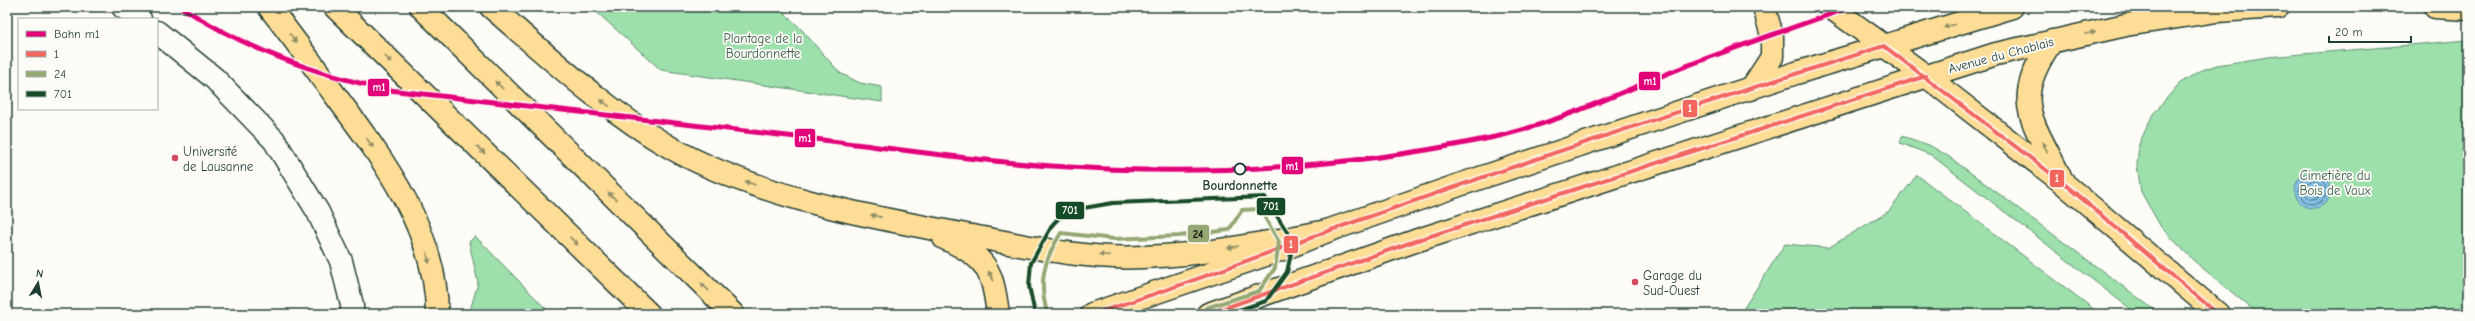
<svg xmlns="http://www.w3.org/2000/svg" width="2475" height="321" font-family="'Comic Neue',sans-serif">
<style>
.green{fill:#9de0ab;stroke:#5e8e70}
.water{fill:#85c1e5;stroke:#5c8c9e}
.lines{fill:none;stroke-linecap:round;stroke-linejoin:round}
.shore{stroke:#48727b;stroke-width:1}
.minor-casing{stroke:#1f3d34;stroke-width:25}
.major-casing{stroke:#1f3d34;stroke-width:25}
.highway-casing{stroke:#1f3d34;stroke-width:25}
.minor{stroke:#fdfcf7;stroke-width:22}
.major{stroke:#fedd96;stroke-width:22}
.highway{stroke:#fedd96;stroke-width:22}
.bus-1-casing{stroke:#fdfcf7;stroke-width:7}
.bus-2-casing{stroke:#fdfcf7;stroke-width:7}
.bus-3-casing{stroke:#fdfcf7;stroke-width:7}
.bus-1{stroke:#f2665e;stroke-width:4}
.bus-2{stroke:#95a873;stroke-width:4}
.bus-3{stroke:#154b26;stroke-width:4}
.rail-1-casing{stroke:#fdfcf7;stroke-width:8}
.rail-1{stroke:#e2007a;stroke-width:5}
.oneway{fill:#8e8d65}
.poi-dot{fill:#d1495b;stroke:#fdfcf7;stroke-width:1.5}
.stop-dot{fill:#fdfcf7;stroke:#1f3d34;stroke-width:2}
.labels{text-anchor:middle;dominant-baseline:central;stroke-width:3.5;stroke-linejoin:round;paint-order:stroke}
.park-label{font-size:13px;fill:#385e4c;stroke:#fdfcf7}
.street-label{font-size:13px;fill:#1f3d34;stroke:#fdfcf7}
.poi-label{font-size:13px;fill:#1f3d34;stroke:#fdfcf7;text-anchor:start}
.stop-label{font-size:13px;font-weight:bold;fill:#1f3d34;stroke:#fdfcf7}
.line-badge{stroke:#fdfcf7;stroke-width:1.5}
.badge-label{font-size:11px;text-anchor:middle;font-weight:bold;fill:#fff}
.pale-badge-label{font-size:11px;text-anchor:middle;font-weight:bold;fill:#111}
</style>
<rect width="100%" height="100%" fill="#fdfcf7"/>
<filter id="ink" filterUnits="userSpaceOnUse"><feTurbulence type="fractalNoise" baseFrequency=".025" numOctaves="2"/><feDisplacementMap in="SourceGraphic" scale="8" xChannelSelector="R" yChannelSelector="G"/><feConvolveMatrix kernelMatrix="1 2 1 2 8 2 1 2 1" color-interpolation-filters="sRGB"/></filter>
<g filter="url(#ink)">
<path class="green" d="M591,7h188l22,22 39,44 20,10 22,4v15l-221,-32z
M2468,40v274h-210l-65,-54 -32,-33 -20,-35 -4,-27 2,-21 14,-30 26,-30 20,-13 18,-6 51,-8z
M1902,136l27,9 19,11 212,158h-23l-206,-159 -31,-12z
M1917,175l183,139h-360l45,-70 43,4 61,-37z
M475,236l76,78h-82l9,-31 -9,-41z"/>
<path class="water" d="M2295 190a18 18 0 1 1 36 0a18 18 0 1 1-36 0Z"/>
<g class="lines">
<path class="shore" d="M2299 190a14 14 0 1 1 28 0a14 14 0 1 1-28 0Z
M2304 190a9 9 0 1 1 18 0a9 9 0 1 1-18 0Z"/>
<defs>
<path id="minor" d="M123,7l17,12
M157,32l57,46 60,62 44,72 23,49 11,44v9"/>
<path id="major" d="M1830,7l96,69 136,106 156,132
M2435,7l33,2
M2052,41c-42,61 -20,77 8,136
M1751,89l21,-32v-21l-8,-29
M1092,314l194,-66 41,-17 135,-47 334,-111 216,-66
M1208,314l207,-73 581,-187 130,-29 91,-14 61,-4"/>
<path id="highway" d="M269,7c23,29 44,58 66,88 47,63 102,135 102,219
M335,7l314,307
M421,7l312,307
M491,7c58,50 115,104 182,142 91,50 198,68 299,87 55,10 114,24 171,21 61,-2 123,-14 184,-26
M944,238c43,20 48,30 54,76"/>
</defs>
<use href="#minor" class="minor-casing"/>
<use href="#major" class="major-casing"/>
<use href="#highway" class="highway-casing"/>
<use href="#minor" class="minor"/>
<use href="#major" class="major"/>
<use href="#highway" class="highway"/>
<defs>
<path id="bus-1" d="M1092,314c89,-26 174,-62 262,-92 175,-62 352,-120 530,-176l178,136 156,132
M1208,314l207,-73 511,-165"/>
<path id="bus-2" d="M1047,312c-9,-30 -3,-52 14,-79l53,6 65,-3 50,-6 13,-20 18,-1 19,33 -4,26 -16,23 -53,17"/>
<path id="bus-3" d="M1035,314l-6,-28 2,-23 22,-39 13,-13 47,-8 152,-6 26,41 1,11 -5,23 -21,29 -39,13"/>
</defs>
<use href="#bus-1" class="bus-1-casing"/>
<use href="#bus-2" class="bus-2-casing"/>
<use href="#bus-3" class="bus-3-casing"/>
<use href="#bus-1" class="bus-1"/>
<use href="#bus-2" class="bus-2"/>
<use href="#bus-3" class="bus-3"/>
<defs>
<path id="rail-1" d="M181,7c67,43 131,66 208,83 142,16 283,33 425,49 79,9 159,22 238,27 146,10 290,3 433,-27 72,-14 136,-48 204,-74 53,-20 108,-39 162,-58"/>
</defs>
<use href="#rail-1" class="rail-1-casing"/>
<use href="#rail-1" class="rail-1"/>
</g>
<defs><path id="oneway-solid" d="M-6-.8H1V-3.2L6.5 0L1 3.2V.8H-6Z"/></defs>
<g class="oneway">
<use href="#oneway-solid" transform="translate(1949 26) rotate(163)"/>
<use href="#oneway-solid" transform="translate(2090 33) rotate(-12)"/>
<use href="#oneway-solid" transform="translate(293 38) rotate(53)"/>
<use href="#oneway-solid" transform="translate(388 59) rotate(44)"/>
<use href="#oneway-solid" transform="translate(499 85) rotate(-136)"/>
<use href="#oneway-solid" transform="translate(605 103) rotate(-144)"/>
<use href="#oneway-solid" transform="translate(370 143) rotate(55)"/>
<use href="#oneway-solid" transform="translate(2045 147) rotate(-116)"/>
<use href="#oneway-solid" transform="translate(481 150) rotate(44)"/>
<use href="#oneway-solid" transform="translate(750 183) rotate(-160)"/>
<use href="#oneway-solid" transform="translate(612 196) rotate(-136)"/>
<use href="#oneway-solid" transform="translate(876 216) rotate(-167)"/>
<use href="#oneway-solid" transform="translate(574 241) rotate(44)"/>
<use href="#oneway-solid" transform="translate(1233 247) rotate(171)"/>
<use href="#oneway-solid" transform="translate(1104 255) rotate(-176)"/>
<use href="#oneway-solid" transform="translate(428 258) rotate(76)"/>
<use href="#oneway-solid" transform="translate(991 276) rotate(-119)"/>
<use href="#oneway-solid" transform="translate(705 287) rotate(-136)"/>
</g>
</g>
<g class="poi-dot">
<circle cx="175" cy="158" r="4"/>
<circle cx="1635" cy="282" r="4"/>
</g>
<circle class="stop-dot" cx="1240" cy="169" r="5.5"/>
<g class="labels">
<g class="park-label">
<text x="763" y="38">Plantage de la<tspan x="763" dy="15">Bourdonnette</tspan></text>
<text x="2335" y="175">Cimetière du<tspan x="2335" dy="15">Bois de Vaux</tspan></text>
</g>
<g class="street-label">
<text transform="translate(2001 55) rotate(-15)">Avenue du Chablais</text>
</g>
<g class="poi-label">
<text x="183" y="151">Université<tspan x="183" dy="15">de Lausanne</tspan></text>
<text x="1643" y="275">Garage du<tspan x="1643" dy="15">Sud-Ouest</tspan></text>
</g>
<g class="stop-label">
<text x="1240" y="185">Bourdonnette</text>
</g>
</g>
<g class="line-badge">
<rect x="1638" y="71" width="23" height="20" rx="4" fill="#e2007a"/>
<rect x="367" y="78" width="23" height="19" rx="4" fill="#e2007a"/>
<rect x="1682" y="99" width="16" height="19" rx="4" fill="#f2665e"/>
<rect x="794" y="128" width="22" height="20" rx="4" fill="#e2007a"/>
<rect x="1281" y="156" width="23" height="19" rx="4" fill="#e2007a"/>
<rect x="2049" y="169" width="16" height="19" rx="4" fill="#f2665e"/>
<rect x="1256" y="197" width="30" height="19" rx="4" fill="#154b26"/>
<rect x="1055" y="201" width="30" height="19" rx="4" fill="#154b26"/>
<rect x="1187" y="224" width="23" height="19" rx="4" fill="#95a873"/>
<rect x="1283" y="235" width="16" height="19" rx="4" fill="#f2665e"/>
</g>
<g class="badge-label">
<text x="1650" y="85">m1</text>
<text x="379" y="91">m1</text>
<text x="1690" y="112">1</text>
<text x="805" y="142">m1</text>
<text x="1292" y="170">m1</text>
<text x="2057" y="182">1</text>
<text x="1271" y="210">701</text>
<text x="1070" y="214">701</text>
<text x="1291" y="248">1</text>
</g>
<g class="pale-badge-label">
<text x="1198" y="238">24</text>
</g>
<rect width="2475" height="321" fill="none" stroke="#fdfcf7" stroke-width="24"/>
<rect x="12" y="12" width="2451" height="297" fill="none" stroke="#1f3d34" stroke-width="1.5" filter="url(#ink)"/>
<rect x="18" y="18" width="140" height="92" fill="#fdfcf7" stroke="#a4b0a9"/>
<rect x="26" y="31" width="20" height="6" fill="#e2007a" stroke="#a4b0a9"/>
<text x="54" y="38" font-size="12" fill="#1f3d34">Bahn m1</text>
<rect x="26" y="51" width="20" height="6" fill="#f2665e" stroke="#a4b0a9"/>
<text x="54" y="58" font-size="12" fill="#1f3d34">1</text>
<rect x="26" y="71" width="20" height="6" fill="#95a873" stroke="#a4b0a9"/>
<text x="54" y="78" font-size="12" fill="#1f3d34">24</text>
<rect x="26" y="91" width="20" height="6" fill="#154b26" stroke="#a4b0a9"/>
<text x="54" y="98" font-size="12" fill="#1f3d34">701</text>
<g transform="translate(38 283) rotate(10)" stroke="#fdfcf7" stroke-width="3" paint-order="stroke">
<path d="M0-3L7 15L0 10L-7 15Z" fill="#1f3d34"/>
<text y="-6" font-size="11" font-weight="bold" text-anchor="middle" fill="#1f3d34">N</text>
</g>
<path d="M2329 36v6h82v-6" fill="none" stroke="#1f3d34" stroke-width="2"/>
<text x="2335" y="36" font-size="12" fill="#1f3d34" stroke="#fdfcf7" stroke-width="3" paint-order="stroke">20 m</text>
</svg>
